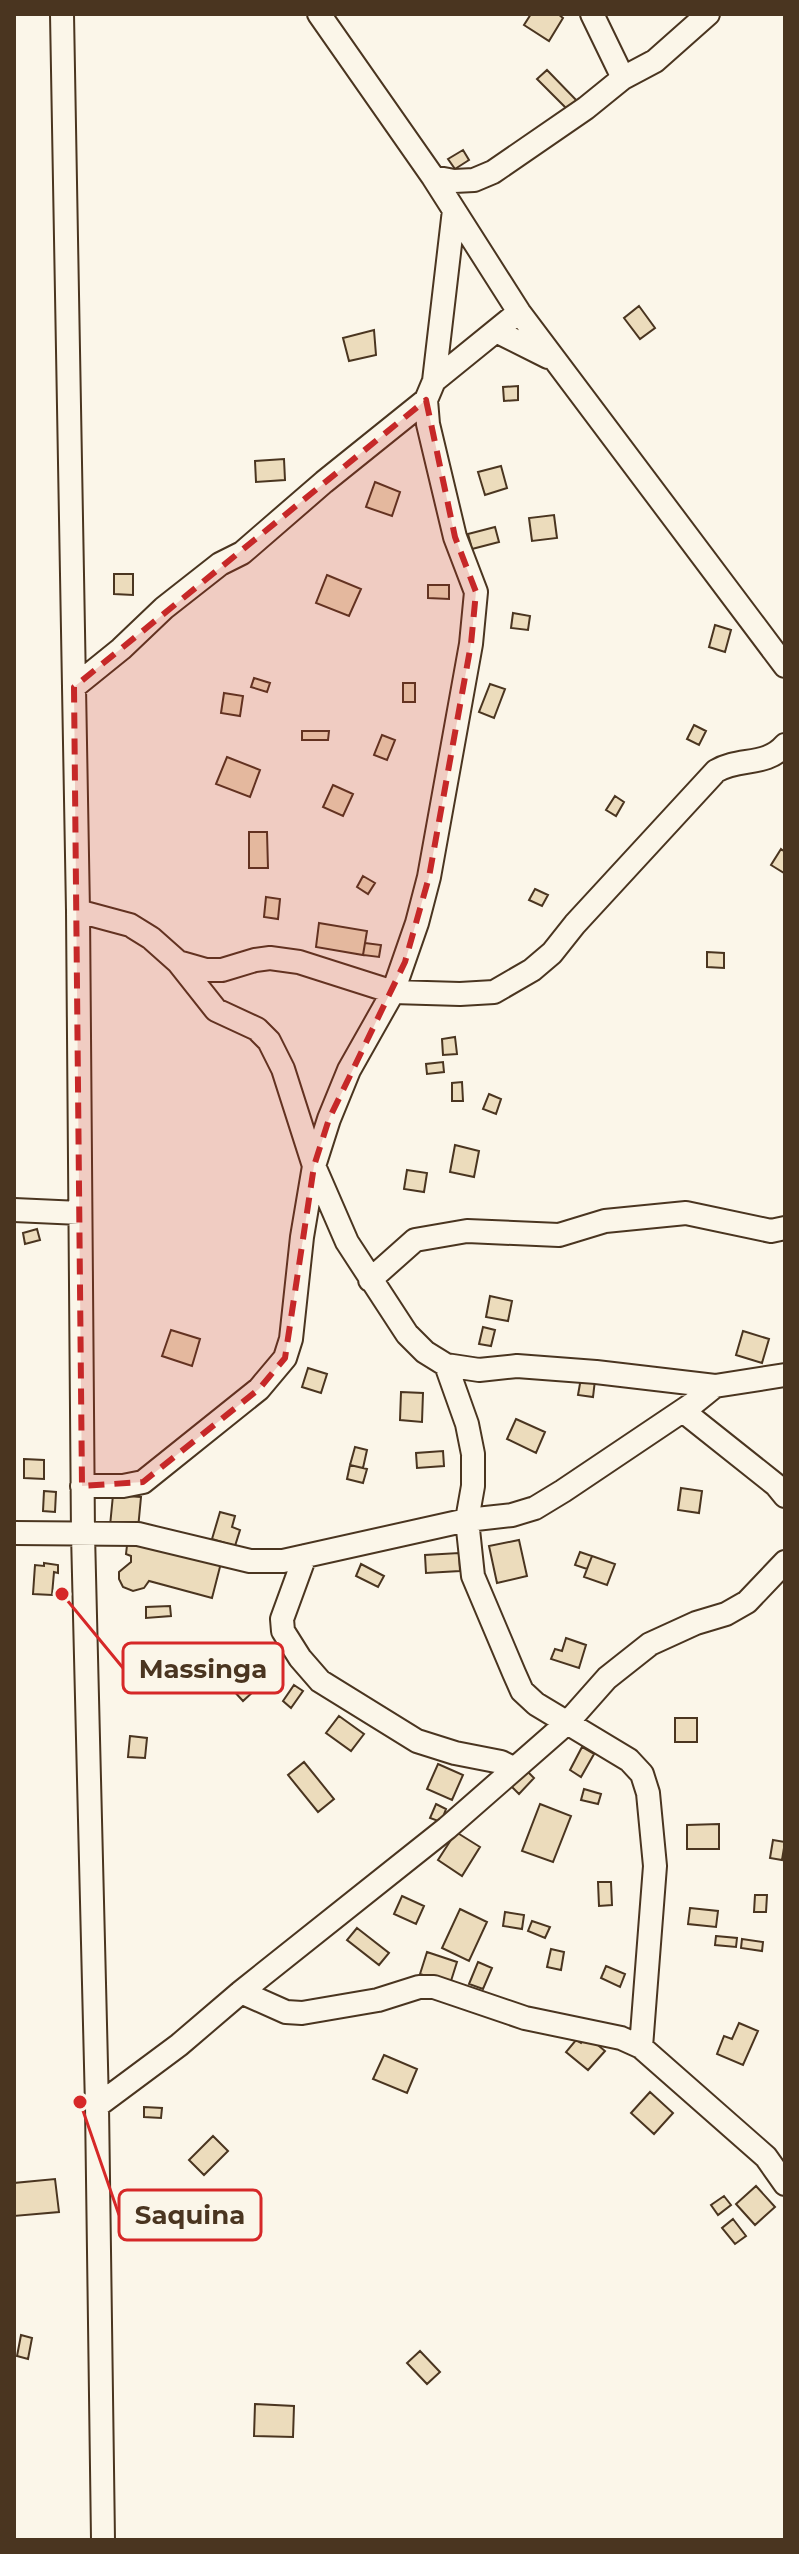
<svg xmlns="http://www.w3.org/2000/svg" width="799" height="2554" font-family="Montserrat,sans-serif">
<style>
.building{fill:#ecdcbc;stroke:#4a3520;stroke-width:2}
.lines{fill:none;stroke-linecap:round;stroke-linejoin:round}
.minor-casing{stroke:#4a3520;stroke-width:26}
.minor{stroke:#fbf6e9;stroke-width:22}
.marked{fill:#c62828;fill-opacity:0.2;stroke:#c62828;stroke-width:6;stroke-dasharray:16 10;stroke-linejoin:round}
.leader{fill:none;stroke:#d62828;stroke-width:3}
.callout-dot{fill:#d62828;stroke:#fbf6e9;stroke-width:3}
.callout{fill:#fbf6e9;stroke:#d62828;stroke-width:3}
.callout-label{font-size:26px;text-anchor:middle;font-weight:bold;fill:#4a3520}
</style>
<rect width="100%" height="100%" fill="#fbf6e9"/>
<path class="building" d="M531,14h27l5,4 -14,23 -25,-16z
M547,70l33,34 -9,9 -34,-34z
M463,150l6,10 -14,9 -7,-10z
M639,306l16,22 -15,11 -16,-21z
M374,330l2,25 -27,6 -6,-23z
M518,386v14l-14,1 -1,-14z
M284,459l1,21 -29,2 -1,-21z
M501,466l6,22 -22,7 -7,-23z
M375,482l25,10 -8,24 -26,-9z
M554,515l3,23 -25,3 -3,-23z
M495,527l4,15 -27,7 -4,-15z
M114,574h19v21l-19,-1z
M327,575l34,14 -12,27 -33,-13z
M428,585h21v14l-21,-1z
M513,613l17,3 -2,14 -17,-2z
M715,625l16,5 -6,22 -16,-5z
M254,678l16,5 -3,9 -16,-5z
M403,683h12v19h-12z
M490,684l15,5 -11,29 -15,-6z
M224,693l19,3 -3,20 -19,-3z
M694,725l12,6 -7,14 -12,-6z
M302,731h27l-1,9h-26z
M382,735l13,5 -8,20 -13,-5z
M227,757l33,13 -10,27 -34,-13z
M333,785l20,9 -10,22 -20,-9z
M615,796l9,6 -8,14 -10,-6z
M249,832h18l1,36h-19z
M781,849l4,3 -1,21 -13,-8z
M363,876l12,7 -7,11 -11,-7z
M535,889l13,6 -6,11 -13,-6z
M266,897l14,2 -2,20 -14,-2z
M319,923l48,8 -4,24 -47,-8z
M365,943l16,2 -2,12 -16,-2z
M707,952l17,1v15l-17,-1z
M455,1037l2,17 -14,1 -1,-16z
M443,1062l1,10 -17,2 -1,-10z
M462,1082l1,19h-11v-18z
M489,1094l12,5 -5,15 -13,-5z
M455,1145l24,6 -5,26 -24,-5z
M407,1170l20,3 -3,19 -20,-3z
M37,1229l3,11 -15,4 -2,-11z
M490,1296l22,5 -4,20 -22,-4z
M483,1327l12,3 -4,16 -12,-2z
M171,1330l29,9 -8,27 -30,-10z
M743,1331l26,8 -7,24 -26,-8z
M308,1368l19,6 -6,19 -19,-6z
M581,1378l14,2 -2,17 -15,-2z
M401,1392l22,1 -1,29 -22,-2z
M516,1419l29,13 -9,21 -29,-14z
M355,1447l12,3 -4,18 -13,-3z
M443,1451l1,15 -27,2 -1,-15z
M24,1459l20,1v19l-20,-1z
M350,1465l17,4 -4,14 -16,-4z
M681,1488l21,3 -3,22 -21,-3z
M44,1491l12,1 -1,20 -12,-1z
M113,1495l28,2 -3,32 -28,-3z
M220,1512l15,4 -3,11 8,3 -5,16 -23,-7z
M128,1537l94,22 -10,39 -63,-17 -5,7 -11,3 -10,-4 -4,-8v-7l12,-10v-6l-5,-2z
M519,1540l8,36 -30,7 -8,-37z
M580,1552l12,4 -5,13 -12,-4z
M459,1553l1,18 -34,2 -1,-18z
M592,1556l23,8 -8,21 -23,-8z
M44,1563l14,2v8l-4,-1 -2,23 -19,-1 2,-29 9,1z
M361,1564l23,12 -6,11 -22,-11z
M170,1606l1,10 -25,2v-11z
M566,1638l20,7 -7,23 -28,-9 4,-10 7,2z
M244,1679l10,12 -11,10 -11,-12z
M294,1685l9,6 -12,17 -8,-7z
M339,1716l25,18 -13,17 -25,-18z
M675,1718h22v24h-22z
M130,1736l17,2 -2,20 -17,-1z
M582,1747l12,7 -13,23 -11,-7z
M304,1762l30,37 -16,13 -30,-37z
M438,1764l25,11 -11,25 -25,-11z
M525,1769l9,9 -15,16 -9,-9z
M584,1789l17,5 -3,10 -17,-4z
M436,1804l10,5 -5,13 -11,-4z
M540,1804l31,12 -18,46 -31,-11z
M719,1824v25h-32v-24z
M456,1832l24,15 -18,29 -24,-16z
M773,1840l12,2 -3,18 -12,-2z
M598,1882h13l1,23 -13,1z
M755,1895h12l-1,17h-12z
M402,1896l22,10 -8,18 -22,-10z
M690,1908l28,3 -2,16 -28,-3z
M460,1909l27,13 -18,39 -27,-13z
M505,1912l19,3 -2,14 -19,-3z
M532,1921l18,6 -5,11 -17,-7z
M357,1928l32,25 -10,12 -32,-25z
M716,1936l21,2 -1,9 -21,-2z
M742,1939l21,3 -1,9 -21,-3z
M551,1949l13,3 -3,18 -14,-3z
M427,1952l30,10 -7,22 -30,-10z
M478,1962l14,6 -9,21 -14,-5z
M606,1966l19,8 -5,13 -19,-9z
M739,2023l19,8 -15,34 -26,-11 7,-18 8,3z
M587,2036l18,15 -17,19 -22,-18 10,-12 5,3z
M384,2055l33,14 -10,24 -34,-14z
M650,2092l23,21 -19,21 -23,-21z
M144,2107l18,1 -1,10 -17,-1z
M213,2136l15,15 -24,24 -15,-15z
M55,2179l4,33 -45,4v-33z
M756,2186l19,21 -20,18 -19,-21z
M724,2196l7,9 -13,10 -7,-10z
M733,2219l13,17 -11,8 -13,-16z
M21,2335l11,3 -4,21 -11,-3z
M420,2351l20,21 -13,12 -20,-21z
M255,2404l39,2 -1,31 -39,-1z"/>
<g class="lines">
<defs>
<path id="minor" d="M62,14l16,897 5,623 14,572 6,434
M319,14l114,163 86,135 266,354
M592,14l31,64
M433,177l21,4 20,-1 19,-8 93,-64 37,-30 32,-17 53,-47
M496,331l52,26
M434,381l85,-69
M74,687l47,-38 43,-41 56,-44 22,-11 82,-71 102,-82
M78,911l52,14 21,13 27,24 38,48 41,19 12,12 14,28 31,97 33,76 60,92 18,18 21,13 33,5 38,-4 79,6 119,14 70,-11
M178,962l28,8h16l33,-10 15,-2 29,4 94,30 67,2 34,-2 38,-22 20,-17 23,-29 141,-153c23,-14 50,-4 69,-26
M14,1210l66,3
M370,1280l45,-40 52,-9 92,4 46,-14 81,-8 85,18 14,-3
M446,1365l21,59 6,30v32l-6,34 6,56 41,97 8,18 14,13 93,56 13,14 6,19 7,73 -14,181
M683,1411l93,74 9,11
M82,1486h41l20,-4 116,-93 26,-31 6,-19 11,-102 12,-71 15,-47 20,-49 44,-78 24,-69 12,-46 42,-233 5,-52 -21,-55 -27,-113 -2,-24 8,-19 20,-171
M14,1533l124,1 112,27h33l184,-41 45,-5 23,-7 28,-17 131,-88 21,-17
M305,1556l-23,63 1,12 17,27 20,23 97,60 38,12 46,9 12,6
M241,1992l45,20 16,1 76,-13 41,-13h15l91,31 96,20 20,9 125,110 19,27
M97,2106l82,-61 62,-53 206,-164 121,-106 39,-44 43,-34 46,-21 30,-9 21,-12 38,-40"/>
</defs>
<use href="#minor" class="minor-casing"/>
<use href="#minor" class="minor"/>
</g>
<path class="marked" d="M426,400l29,137 21,55 -5,52 -42,233 -24,85 -76,157 -15,47 -29,192 -26,31 -116,93 -61,4 -8,-799z"/>
<path class="leader" d="M62 1594L123 1668M80 2102L119 2215"/>
<g class="callout-dot">
<circle cx="62" cy="1594" r="8"/>
<circle cx="80" cy="2102" r="8"/>
</g>
<g class="callout">
<rect x="123" y="1643" width="160" height="50" rx="8"/>
<rect x="119" y="2190" width="142" height="50" rx="8"/>
</g>
<g class="callout-label">
<text x="203" y="1678">Massinga</text>
<text x="190" y="2224">Saquina</text>
</g>
<rect width="799" height="2554" fill="none" stroke="#4a3520" stroke-width="32"/>
</svg>
